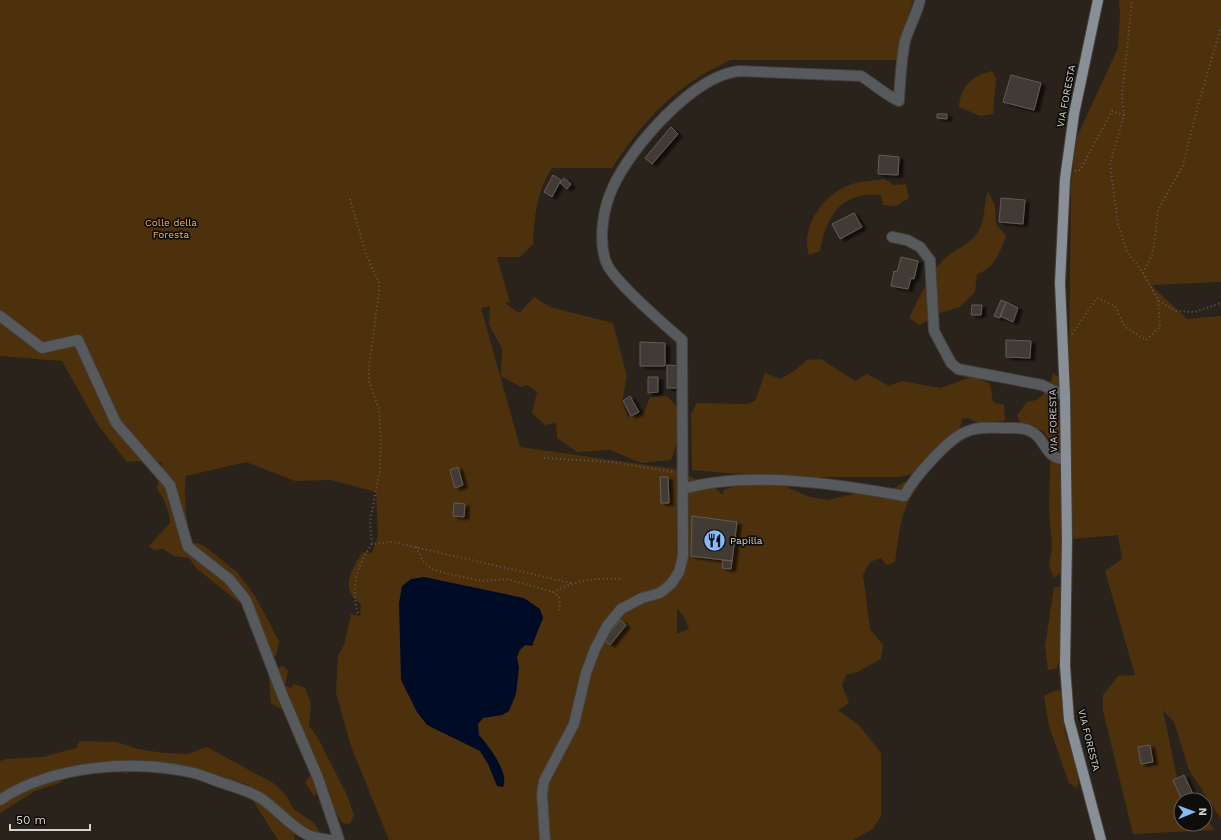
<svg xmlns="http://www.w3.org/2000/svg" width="1221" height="840" font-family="'Work Sans',sans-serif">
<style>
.green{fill:#4d310c;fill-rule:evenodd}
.water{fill:#000b25}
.building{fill:#423b34;stroke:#635c55;filter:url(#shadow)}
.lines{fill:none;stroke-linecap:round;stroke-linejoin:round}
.minor-casing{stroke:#453f38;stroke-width:12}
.major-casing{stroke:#453f38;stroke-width:12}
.path{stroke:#615b55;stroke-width:2;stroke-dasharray:1 3;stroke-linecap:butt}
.minor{stroke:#575a5d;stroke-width:10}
.major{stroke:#898f96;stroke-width:10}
.labels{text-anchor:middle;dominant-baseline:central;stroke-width:3.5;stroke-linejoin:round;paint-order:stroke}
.street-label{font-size:10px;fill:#d7d2ce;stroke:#0f0d0a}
.park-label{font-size:10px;fill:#f6b05d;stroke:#0f0d0a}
.poi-label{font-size:10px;fill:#d7d2ce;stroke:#0f0d0a;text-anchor:start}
</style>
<defs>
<filter id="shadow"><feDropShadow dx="4.5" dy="2.5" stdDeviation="1" flood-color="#0009"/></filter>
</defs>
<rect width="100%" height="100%" fill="#29231c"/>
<path class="green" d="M0,0h913l-16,60h-166c-56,25 -86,59 -119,108h-60c-15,22 -18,50 -19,76l-13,13h-23l13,45 -5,1 14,10 15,-16 16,10 63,16 14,53 -5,26 6,15 16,-4 6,-16 17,-1 13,14v25l-9,25 -30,3 -31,-13 -33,2 -20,-14 -1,-15 -11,2 -13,-12 5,-21 -10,-7 -6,2 -20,-11 1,-28 -13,-23 1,-19 -9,2 39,139 155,22 43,21 4,5 2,-5 20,-7 30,-1 36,15 18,3 33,-8 22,3 21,-13 13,6c-17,22 -18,47 -22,74l-9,3 -5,-7 -11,4 -7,13 7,54 13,16 -2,14 -24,13 -11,3 -4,10 7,18 -11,7 21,15 22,28v63l-8,13 -20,11h-464l-38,-94 -15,-53 2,-37 6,-11 7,-31 9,2 1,-12c-22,-15 -10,-32 0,-50l3,-2 8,1 6,-16 -2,-45 -45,-12 -36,1 -49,-19 -60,14c-3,22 0,45 6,66l11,3 35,28 17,23 24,45 -3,15 -9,2 -5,-2 -21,-52 -45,-36 -7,-10 -15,-2 -11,-7 -9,1 -5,-4 21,-23c-1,-14 -6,-24 -13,-35l5,-25 -10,-3 -25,2 -29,-37 -36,-64 -62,-5zM677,608l7,9 5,12 -12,5z
M1119,0h102v282l-70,3 36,34 34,-3v503l-32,-49 -15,-48 -11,-12 14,68 -4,2 9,20 -1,24h24v-9l9,15 -81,4 -30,-123v-16l15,-19 17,-1 -30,-104 17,-12 -4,-24 -46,4 -3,-167 2,-190 6,-45 41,-89 2,-33z
M992,71l4,8 -3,35 -13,2 -21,-9c2,-22 13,-31 33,-36z
M884,179l10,6 12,-1 3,14 -13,8 -13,-1 -2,-10c-6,-1 -11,0 -16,0 -30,4 -40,29 -45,56l-11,4c-9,-26 13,-59 38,-69 11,-5 25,-5 37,-7z
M988,191l7,15 1,18 10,12c-7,18 -11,32 -29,38l-2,18 -15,15 -20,6 -20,12 -11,-7c10,-20 19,-42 35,-59 10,-9 27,-15 34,-27 8,-13 5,-27 10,-41z
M821,359l34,22 12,-7 22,12 13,-5 38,7 34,-12 16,8 3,18 11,3 1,16 -26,2 -11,-5 -6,1 -2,9 -19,16 -24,29 -18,4h-81l-92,-4 -34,-3 -1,-56 6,-11 50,1 8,-3 10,-28 15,6 14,-8 13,-11z
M1053,373l7,5v16l-4,4c7,57 6,113 10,170l-12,10 -5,-13 3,-18 -3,-40 2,-66 -9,-11 -21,-5 -4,-10 10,-13 9,-2 7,-5 7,-9z
M1054,587h9l1,41 -4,12 1,13 -4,15 -9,2 -3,-23z
M283,666l5,5 -3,15 6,2 3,-4 11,4 6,16 -2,22 9,12 29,57 7,20 -4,9 -8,-1 -9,-16 -5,-14 -15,2 -8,-13 9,-12 -5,-20 -7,6 -10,-22 8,-12c-11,-13 -16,-10 -29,-19l-2,-26 2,-7z
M1057,690l5,2 3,41 15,43 -3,12 -8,-5 -20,-57 -5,-30z
M79,741l38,1 20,7 27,4 24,1 19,-7 66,36 13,12 7,14 20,13 7,10 -4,8h-12l-6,-8 -4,3 1,5h-17l-26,-41 -3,-14 -59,-18 -51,-2 -13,9 -13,-11 -10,-2 -37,9 -6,13 -25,8 -35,22v-52l7,-2 35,-2 35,-9z"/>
<path class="water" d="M424,577l100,21 16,11 3,9 -11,28 -7,-1 -5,5 -3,7 2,11 -3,26 -7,17 -7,4 -19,3 -5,6 1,11c9,10 31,38 24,52l-6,-1 -9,-22 -8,-13 -53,-26 -10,-13 -16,-32 -2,-77 3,-17 9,-7z"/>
<path class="building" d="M1011,75l30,8 -7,27 -31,-8z
M937,114h10v5l-10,-1z
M671,127l7,7 -26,30 -7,-6z
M879,155l20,2 -1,18 -20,-1z
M553,175l8,5 -9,17 -8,-5z
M564,178l7,6 -4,5 -7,-6z
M1001,198l24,2 -2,24 -24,-2z
M854,213l8,14 -22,12 -8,-15z
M901,257l17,4 -4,18 -3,-1 -3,11 -17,-3 3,-15 3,1z
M1001,300l5,2 -6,16 -6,-2z
M1006,302l12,6 -5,14 -13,-6z
M972,305h10l-1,10h-10z
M1006,340l25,1 -1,17 -24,-1z
M640,342l25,1v23h-25z
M667,365l12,1v22h-12z
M648,377h10v15l-10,1z
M630,396l9,16 -8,4 -8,-15z
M458,467l5,18 -8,3 -5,-18z
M660,477h8l1,26h-8z
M454,503l11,1 -1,13 -11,-1z
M692,516l45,6 -5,39 -41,-5z
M723,560l9,1 -1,8 -9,-1z
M620,620l6,5 -16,20 -6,-5z
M1150,745l3,17 -12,2 -3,-17z
M1184,775l10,21 -12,4 -9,-20z"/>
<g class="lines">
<defs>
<path id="minor" d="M892,237l15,3 13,7 10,13 4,71 17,32 7,6 84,16 23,11
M0,316l42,32 36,-8 38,83 54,62 18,62 41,32 17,21 36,94 36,84 21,62
M683,489c65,-19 155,-5 221,7 10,-18 45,-59 64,-65 12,-5 24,-3 37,-3 9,0 19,-1 27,4 15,8 12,27 34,27
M0,800c52,-35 134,-41 194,-27 11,3 21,8 32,11 11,4 26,8 36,15 16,11 28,27 46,36 6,3 16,4 23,5
M545,840l-3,-46 2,-13 30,-57 12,-51 9,-24 12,-23 14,-17 21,-11 18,-5 11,-9 8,-12 4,-16 -1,-216c-17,-15 -69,-59 -76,-78 -8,-22 -3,-54 7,-75 18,-40 80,-111 126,-116l122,5c13,8 23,18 38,25 1,-20 2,-40 6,-60 4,-14 12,-27 15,-41"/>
<path id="major" d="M1098,0l-24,114 -9,65 -5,104 5,113 2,144 -2,126 4,54 32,120"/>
</defs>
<use href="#minor" class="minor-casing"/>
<use href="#major" class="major-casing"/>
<path class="path" d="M1124,115l-2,-18 10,-97
M1075,171l5,-1 32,-59 12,4 -14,49 8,60 9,28 16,21 15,27 17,11 20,1 26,-9
M350,199l16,55 13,29v9l-10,75v14l10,29 2,28 -1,31 -10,53 2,22
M1143,273l10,-20 5,-43 25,-45 14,-56 24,-82
M1072,334l25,-36 18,8 10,21 21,13 14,-13 -2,-27
M544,458l67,4 62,10
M416,547l7,14 9,8 13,4 37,8 25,-2 46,13 6,5 1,7 -1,8
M553,592c24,-12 40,-14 67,-13
M358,613c-8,-24 -1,-48 14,-69l21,-2 178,41"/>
<use href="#minor" class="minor"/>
<use href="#major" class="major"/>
</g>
<defs>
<symbol id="restaurant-disc" viewBox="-11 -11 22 22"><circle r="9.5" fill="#86bbfb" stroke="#0f0d0a"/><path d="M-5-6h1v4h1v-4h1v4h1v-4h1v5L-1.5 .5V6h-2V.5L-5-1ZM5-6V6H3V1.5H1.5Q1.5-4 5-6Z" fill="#111"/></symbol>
</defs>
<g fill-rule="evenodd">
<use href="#restaurant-disc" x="702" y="528" width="25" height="25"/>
</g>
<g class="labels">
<g class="street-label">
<text transform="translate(1066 96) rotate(-79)">VIA FORESTA</text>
<text transform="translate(1053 421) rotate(-91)">VIA FORESTA</text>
<text transform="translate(1089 740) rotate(76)">VIA FORESTA</text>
</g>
<g class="park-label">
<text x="171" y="222">Colle della<tspan x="171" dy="12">Foresta</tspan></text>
</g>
<g class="poi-label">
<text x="730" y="540">Papilla</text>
</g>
</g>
<g transform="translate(1193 812) rotate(89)"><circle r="19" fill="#0f0d0a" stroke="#5f5c58"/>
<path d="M0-3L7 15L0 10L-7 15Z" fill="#86bbfb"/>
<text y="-6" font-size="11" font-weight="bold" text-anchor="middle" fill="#d7d2ce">N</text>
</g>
<path d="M10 824v6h80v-6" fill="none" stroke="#d7d2ce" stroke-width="2"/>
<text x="16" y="824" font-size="12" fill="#d7d2ce" stroke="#0f0d0a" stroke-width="3" paint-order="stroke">50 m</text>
</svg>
